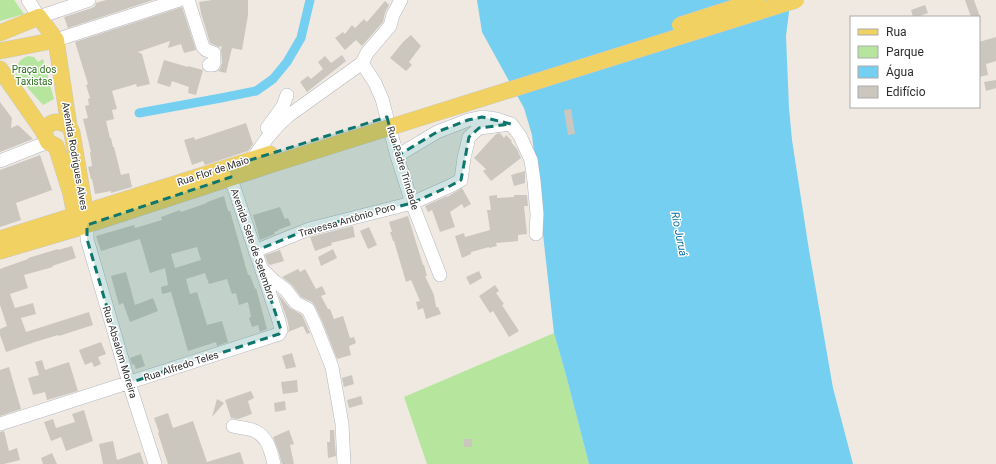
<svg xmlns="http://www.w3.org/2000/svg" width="996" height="464" font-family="Roboto,sans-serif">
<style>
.green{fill:#b6e59e}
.water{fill:#75cff0}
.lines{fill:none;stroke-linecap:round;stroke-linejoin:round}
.canal{stroke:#75cff0;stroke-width:9}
.building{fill:#cbc7bf;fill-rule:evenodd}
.minor-casing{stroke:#b4b7c1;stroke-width:14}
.major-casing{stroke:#c9c9c9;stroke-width:17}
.minor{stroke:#fff;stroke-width:13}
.major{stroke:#f2d163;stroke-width:16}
.major-bridge-casing{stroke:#c9c9c9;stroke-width:17;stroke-linecap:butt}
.major-bridge{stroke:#f2d163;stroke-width:16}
.marked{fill:#0f766e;fill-opacity:0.2;stroke:#0f766e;stroke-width:3;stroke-dasharray:8 5;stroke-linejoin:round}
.labels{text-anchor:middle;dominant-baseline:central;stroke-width:3;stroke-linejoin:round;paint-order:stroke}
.park-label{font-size:10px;fill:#2c6e1b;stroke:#fff}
.street-label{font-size:10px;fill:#2e2e2e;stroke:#fff}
.water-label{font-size:11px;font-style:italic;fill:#0d6fa3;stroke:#fff}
</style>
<rect width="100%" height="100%" fill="#efe9e1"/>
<path class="green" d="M0,0h14l10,14 -24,7z
M28,56l6,1 4,5 5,-3 11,40 -11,6 -28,-31 4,-2c-3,-9 1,-13 9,-16z
M554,333l12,42 23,89h-162l-23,-67z"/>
<path class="water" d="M477,0h312v12l-3,24 3,72 3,32 17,110 24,138 20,76h-264l-23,-89 -12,-42 -22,-198 -8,-27 -42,-76z"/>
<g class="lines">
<path class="canal" d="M139,113l82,-15 35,-7 17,-12 14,-17 14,-24 9,-38"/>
</g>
<path class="building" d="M106,0h47l-85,28 -4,-11 28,-9 3,-2 1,-3z
M212,0h36v15l-6,35 -10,-2 -6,25 -8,-2 2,-2 2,-6 -1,-13 1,-4 -3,1 -9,-4 -9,-30 -2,-11z
M965,0h9l6,17h-9z
M385,1l4,4 -4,8 -2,9 -21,24 -6,-6 -11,10 -10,-12 8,-6 2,2 7,-9 3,3 9,-9 3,3z
M925,5l3,8 -11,4h-4l-2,-7z
M182,7l14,43 -12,3 -3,-9 -13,4 2,-7 -32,11 4,2 8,30 -13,3 -1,-3 -24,7 5,18 -5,1 2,9 -8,2 4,17h1l2,9h1l7,28 8,-2 3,14 -21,6v-2l-16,3 -3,-15h-1l-3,-12 4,-1 -2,-14h1l-8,-33 5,-1 -3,-12 4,-1 -1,-6 2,-1 -4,-13 2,-1 -13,-42z
M411,35l10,11 -12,16 3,3 -6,6 -16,-13 13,-16z
M996,37v24l-10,3 2,11 -9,2v-35z
M342,55l4,6 -39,31 -7,-10 8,-6 3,3 12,-10 -5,-7 7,-6 6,7z
M164,60l24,7v-1l15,4 -7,25 -8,-2 1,-6 -17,-6 -2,6 -13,-4z
M996,80v8l-10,3 -2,-9z
M0,102l12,16 -1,10 7,-3 15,14 -33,13z
M571,109l4,25 -7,1 -4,-25z
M246,123l7,21 -5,7 -43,14 -2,-4 -11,4 -8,-25 10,-3 1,3z
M500,133l4,5 2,-3 6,6 -1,1 6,7 4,9 -30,23 -8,-10 3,-2 -12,-11 22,-24z
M40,155l12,35 -36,13 5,17 -21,7v-57z
M525,171v12l-11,3 -3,-11z
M462,188l9,16 -7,4 -2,-4 -12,8 5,15 -15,5 -8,-22 -4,2 -3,-6 22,-10v1z
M497,195v3l17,-1v-2h13l1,11h-4l3,28 -9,1v6l-22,2 1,3 -8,2v-1l-18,5v2l-9,4 -7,-22 9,-3 1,4 25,-7 -3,-20h4l-2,-14z
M224,196l4,15h2l18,64h2l5,14 1,-1 11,41 -7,3 -2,-7 -6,2 -3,-9 2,-1 -3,-15 -9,3 -3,-12 -4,1 -5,-15 -18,5 -4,-11 -19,6 4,15 7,-2 10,33 15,-4 6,21 -11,4 -1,-4 -28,9 -17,-59 -9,2 -1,-7 7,-2 -3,-17 -15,5 -10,-34 -39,12 -5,-15 38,-11 1,3 27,-8 -1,-3 19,-7 1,2 26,-9v-1zM197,247l4,13 -26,8 -4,-14z
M280,207l5,12 3,-1 3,7 -13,5v1l-4,1 1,2 -15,6 -7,-25z
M408,216l15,49h1l3,11h-2l9,19 2,12h2l3,7 -15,5 -3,-11 -5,2 -2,-8 4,-1 -9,-21 -5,2 -12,-41h-1l-3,-9h2l-3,-10z
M353,226l2,11 -24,6 1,2 -17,6 -5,-14z
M369,227l8,18 -9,4 -8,-18z
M72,246l4,12 -24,8 1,1 -29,8 4,13 -18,6 5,14 18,-5 3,11 -15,4 5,14 63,-20 4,13 -34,11 -1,-1 -23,7 -29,10 -6,-17v-6l7,-3 -7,-21v-36l28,-10v-1l30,-9v1z
M333,249l4,9 -16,8 -3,-9z
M280,250l4,11 -14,4 -2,-1 -3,-9z
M298,269l2,3 5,-3 11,20 6,-3 4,8 -5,2 7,13h2l4,10 9,-3 7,22 4,-1 2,6 -7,3 2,9 -14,4 -15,-38 -7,-15 -3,-4 -11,-5 -9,-12 -10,-8z
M479,271l3,7 -12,7 -4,-8z
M126,272l9,33 18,-7 5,13 -28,11 -7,-19 -4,2 -8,-29z
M495,285l4,6 -3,2 8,11 -2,1 17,26 -10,6 -16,-26 -3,2 -11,-17z
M278,294l12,14 12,7 8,18 -3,1 -4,-8 -15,6 1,-4 -2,-9z
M101,342l5,12 -8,3 3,7 -7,3 -2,-5 -7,3 -6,-15z
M292,353l4,14 -10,2 -4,-13z
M141,354l4,12 -9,3 -2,-5 -2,1 -2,-7z
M42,360l3,10 24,-8 9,29 -31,9 -2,-8 -12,3 -5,-17 11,-3 -4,-13z
M9,367l12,42 -21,7v-46z
M352,375l2,9 -10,3 -2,-9z
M297,380l1,12 -15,2 -2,-12z
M251,391l3,7 -6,3 4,13 -14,5 -7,-1 -6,-18z
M361,396l2,8 -14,4 -2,-8z
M217,399l7,4 -12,14z
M285,401l1,9 -11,2 -1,-9z
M84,410l9,31 -27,10 -5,-14 -10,4 -7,-19 9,-3 3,9 19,-6 -3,-8z
M168,413l5,15 20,-7 14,41 33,-10 4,12h-76l-10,-31 1,-1 -5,-14z
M289,430l5,14 -4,1 4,19h-12l-4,-14 -5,-13z
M330,430h4l2,26 -8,2 -1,-16h3z
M4,431l5,20 8,-3 3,12 -16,4h-4v-32z
M464,439h8v8h-8z
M113,441l4,19 23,-8 4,12h-41l-4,-20z
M52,453l5,11h-14l-2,-6z"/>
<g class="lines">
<defs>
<path id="minor" d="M28,0l11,17 50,-17
M188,0l15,47 3,3 8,3v10l-1,2h-4
M56,40l123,-40
M362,63l13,20 7,16 15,57 15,47 28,72
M267,128l16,-22 4,-11
M397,156l40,-24 31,-12 14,-3 14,2 15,5 9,12 11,24 3,21 3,33 -1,20
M253,158c11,-16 20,-29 35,-42l74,-53 5,-10 23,-27 3,-11 8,-15
M0,161l48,-19
M87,225v14l42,144 26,81
M255,251l54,-22 103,-26 38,-17 11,-6 3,-22 5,-21 10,-9 32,-4
M263,270l11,11 12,9 10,13 12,6 7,15 17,43 10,57 2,40
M0,424l279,-90 2,-4 -2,-9 -51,-151
M233,426c7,2 16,2 22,5 13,6 16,21 19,33"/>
<path id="major" d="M0,33l39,-16 17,23 13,86 3,7 15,88
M0,51l56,-11
M0,69l43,62 5,11 8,4 15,48 4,22
M43,131c9,-11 13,-11 26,-5
M0,239l270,-85
M0,251l78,-23 195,-64"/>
</defs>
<use href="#minor" class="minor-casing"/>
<use href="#major" class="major-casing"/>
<use href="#minor" class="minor"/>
<use href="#major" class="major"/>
<defs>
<path id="major-bridge" d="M680,25l78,-25
M273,164l523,-164"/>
</defs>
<use href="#major-bridge" class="major-bridge-casing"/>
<use href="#major-bridge" class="major-bridge"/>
</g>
<path class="marked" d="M387,117l10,39 40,-24 31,-12 14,-3 29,7 -32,4 -10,9 -8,43 -11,6 -38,17 -103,26 -54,22 26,79 -2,4 -150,49 -42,-144v-14l144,-48 -3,-10z"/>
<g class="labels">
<g class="park-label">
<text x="34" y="69">Praça dos<tspan x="34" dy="12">Taxistas</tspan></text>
</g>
<g class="street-label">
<text transform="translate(75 156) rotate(80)">Avenida Rodrigues Alves</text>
<text transform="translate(403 168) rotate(73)">Rua Padre Trindade</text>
<text transform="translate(213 171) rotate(-18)">Rua Flor de Maio</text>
<text transform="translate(347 220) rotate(-16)">Travessa Antônio Poro</text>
<text transform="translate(253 244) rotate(71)">Avenida Sete de Setembro</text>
<text transform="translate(120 352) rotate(73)">Rua Absalom Moreira</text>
<text transform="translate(181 366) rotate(-18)">Rua Alfredo Teles</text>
</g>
<g class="water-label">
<text transform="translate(679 234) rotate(79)">Rio Juruá</text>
</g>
</g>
<rect x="850" y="16" width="130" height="92" fill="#ffffff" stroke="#ababab"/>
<rect x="858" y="29" width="20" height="6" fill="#f2d163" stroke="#ababab"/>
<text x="886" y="36" font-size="12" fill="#2e2e2e">Rua</text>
<rect x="858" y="46" width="20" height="12" fill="#b6e59e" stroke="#ababab"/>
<text x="886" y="56" font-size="12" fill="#2e2e2e">Parque</text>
<rect x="858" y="66" width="20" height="12" fill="#75cff0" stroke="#ababab"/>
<text x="886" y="76" font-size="12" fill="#2e2e2e">Água</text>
<rect x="858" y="86" width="20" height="12" fill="#cbc7bf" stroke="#ababab"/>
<text x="886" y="96" font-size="12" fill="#2e2e2e">Edifício</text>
</svg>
